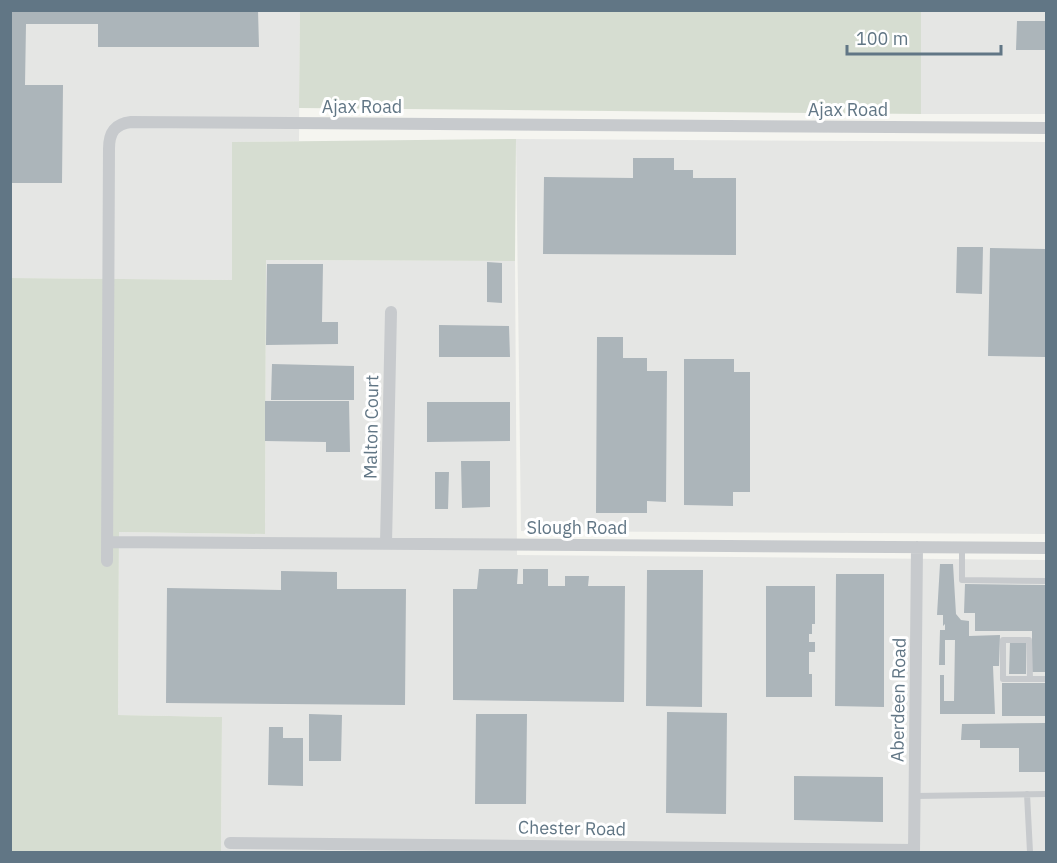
<svg xmlns="http://www.w3.org/2000/svg" width="1057" height="863" font-family="'IBM Plex Sans',sans-serif">
<style>
.built{fill:#e5e6e4}
.green{fill:#d6ddd1}
.building{fill:#acb5ba}
.lines{fill:none;stroke-linecap:round;stroke-linejoin:round}
.lane{stroke:#c7cacd;stroke-width:6}
.street{stroke:#c7cacd;stroke-width:12}
.labels{text-anchor:middle;dominant-baseline:central;stroke-width:6;stroke-linejoin:round;paint-order:stroke}
.street-label{font-size:18px;fill:#617685;stroke:#fff}
</style>
<rect width="100%" height="100%" fill="#f5f5f0"/>
<path class="built" d="M11,11h289l-1,130 -67,1v138l-221,-2z
M921,11h125v103h-125z
M516,139l530,3v392l-525,-3z
M266,260l249,1 2,294 529,5v292h-825l1,-135 -104,-2 1,-183 146,2z"/>
<path class="green" d="M300,11h621v103l-622,-6z
M516,139l-1,122 -249,-1 -1,274 -146,-2 -1,183 104,2 -1,135h-210v-574l221,2v-138z"/>
<path class="building" d="M10,10h248l1,37h-161v-23h-72l-1,61h38l-1,98h-52z
M1017,21h29v29h-30z
M633,158h41v12h19v8h43v77l-193,-1 1,-77 89,1z
M957,247h26l-1,47 -26,-1z
M990,248l56,1v108l-58,-1z
M487,262l15,1v40l-15,-1z
M267,264h56l-1,58h16v22l-72,1z
M439,325l70,1 1,31h-71z
M597,337h26v21h24v13h20l-1,131 -19,-1v12h-51z
M684,359h50v13h16v120h-17v14l-49,-1z
M272,364l82,2v34h-83z
M265,401h84l1,51h-24v-10l-61,-1z
M427,402h83v39l-83,1z
M461,461h29v46l-28,1z
M435,472h14l-1,37h-13z
M940,564h13l3,50 5,6 8,1v15l31,-1 -1,31h-6l2,48h-55v-39h4v26h10l1,-61h-10v25h-6l1,-35h5v-6l-2,2v-11h-6z
M479,569h39l-1,15h6v-15h25v17h17v-10h24l-1,10h37l-1,116 -171,-2v-111h24z
M647,570h56l-1,137 -56,-1z
M281,571l56,1v17h69l-1,116 -239,-2 1,-115 114,2z
M836,574h48v133l-49,-1z
M965,584l81,1v87h-14v-41h-57v-18h-11z
M766,586h49v38h-3v10h-3v8h6v10h-6v22h3v23h-46z
M1010,642h16v32h-17z
M1002,683h44v33h-44z
M667,712l60,1 -1,101 -60,-1z
M309,714l33,1 -1,46h-32z
M476,714h51l-1,90h-51z
M1046,723v49h-27v-24h-39v-8h-19l1,-16z
M269,727h14v11h20v48l-35,-1z
M794,776l89,1v45l-89,-2z"/>
<g class="lines">
<path class="lane" d="M962,548v32l84,1
M1030,679l-1,-39h-26v39h43
M1027,794l3,58
M915,796l131,-2"/>
<path class="street" d="M107,542l939,6
M386,543l5,-231
M107,561l2,-412c0,-17 6,-25 22,-27l915,6
M230,843l684,7
M914,852l3,-305"/>
</g>
<g class="labels">
<g class="street-label">
<text x="362" y="106">Ajax Road</text>
<text x="848" y="109">Ajax Road</text>
<text transform="translate(371 427) rotate(-89)">Malton Court</text>
<text x="577" y="527">Slough Road</text>
<text transform="translate(898 700) rotate(-89)">Aberdeen Road</text>
<text transform="translate(572 828) rotate(1)">Chester Road</text>
</g>
</g>
<rect width="1057" height="863" fill="none" stroke="#617685" stroke-width="24"/>
<path d="M847 45v9h154v-9" fill="none" stroke="#617685" stroke-width="3"/>
<text x="856" y="45" font-size="18" fill="#617685" stroke="#ffffff" stroke-width="4.5" paint-order="stroke">100 m</text>
</svg>
